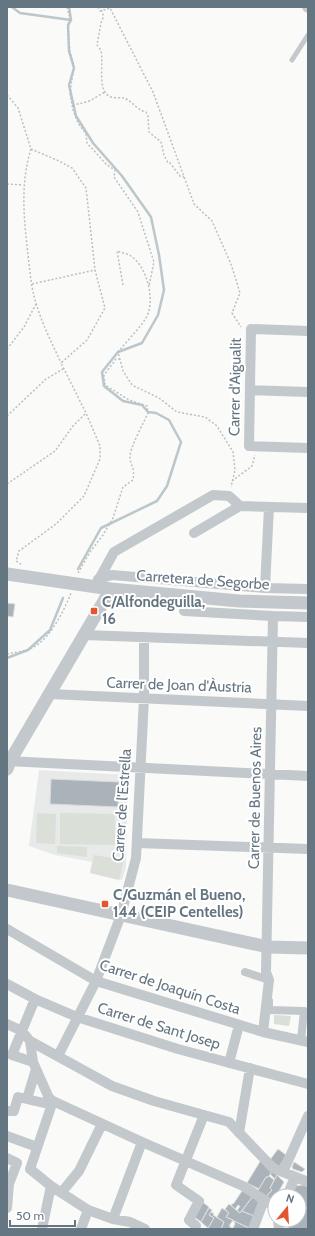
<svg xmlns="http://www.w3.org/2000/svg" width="315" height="1236" font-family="Cabin,sans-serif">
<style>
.built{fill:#e8e9e9}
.green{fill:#dadfd7}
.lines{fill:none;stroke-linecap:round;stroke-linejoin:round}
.stream{stroke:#bbc7cb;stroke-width:2.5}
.building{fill:#aab3b9;stroke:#dcdcda}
.path{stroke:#bbbfc2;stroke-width:1.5;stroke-dasharray:2 2;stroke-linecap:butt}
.service{stroke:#c3c8cc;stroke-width:5}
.pedestrian{stroke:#c3c8cc;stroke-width:8}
.minor{stroke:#c3c8cc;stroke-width:10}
.tertiary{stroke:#c3c8cc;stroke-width:13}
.poi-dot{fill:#e4572e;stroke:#fff;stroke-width:1.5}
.labels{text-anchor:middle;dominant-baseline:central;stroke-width:4;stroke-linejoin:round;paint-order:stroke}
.street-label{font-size:15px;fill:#657683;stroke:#fff}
.poi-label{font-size:15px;font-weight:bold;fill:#657683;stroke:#fff;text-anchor:start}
</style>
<rect width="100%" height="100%" fill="#fafaf8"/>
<path class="built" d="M39,770l89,5 -2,93 -4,12 -32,-7 2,-11 -37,-7 -26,-9z"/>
<path class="green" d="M37,813l19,1 -1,30 -19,-1z
M60,813l55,1v31l-55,-1z
M57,846l30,1v10l-30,-4z
M94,855l30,5 -5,20 -29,-7z
M274,1015l17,1 -2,10 -15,-2z"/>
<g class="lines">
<path class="stream" d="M12,7l8,6 51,7
M69,7l2,13 -3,5 1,26 5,17 -5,17 7,31 17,27 29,33 29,41 8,38 5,35 -6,25 -16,28 -24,9 -16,20 2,14 19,15 19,4 6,7 8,1 13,7 12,22 -14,44 -10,15 -56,27 -23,41
M7,658l21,-8 22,-20 13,-32"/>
</g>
<path class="building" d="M7,603l8,1 -2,13 -6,-1z
M51,779l68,3 -1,25 -68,-3z
M278,1149l8,6 -6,11h-2l-8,-6z
M261,1160l12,11 -5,6h-2l-7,12 -12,-6z
M294,1162l11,7 -3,3 -9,-3 -1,-2z
M273,1171l4,4 -2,4 -5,-5z
M277,1175l7,7 -10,18 -8,-3 6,-7 -2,-2z
M269,1176l5,4 -4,8 2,2 -6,7 -9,-5 9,-15h2z
M303,1185l5,2v42h-20l3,-8 -3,-1h11v-24h-7l3,-10z
M242,1191l11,5 -13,17 -3,-2 3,-5 -2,-1 -3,4 -4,-4 3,-2z
M253,1196l6,7 -5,13 -12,-5z
M201,1201l8,6 -8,15 -9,-7z
M229,1204l11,9 2,-2 12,5 -5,12 -23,-11 3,-4 -4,-4z
M209,1208l3,2 -3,5 5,3 -6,10 -7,-6z
M222,1208l7,5 -3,4 7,3 -4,6 2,1 -1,2h-9l3,-7 -7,-5z
M211,1212l3,2 -1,1 11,7 -3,7h-11l-2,-1 6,-10 -5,-3z
M234,1221l15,7v1h-18l1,-1h1l2,-4z"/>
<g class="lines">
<path class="path" d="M67,7l3,11 -2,12 2,23 4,12 -4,28 3,17 5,13 8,11 1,9 20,22 8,5 -1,7 24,35 4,13 12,37 -5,24
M98,7l2,4 10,-3 43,84 41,112 18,17 19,43 9,29 -8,20 9,14
M101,10l2,4v4l-2,5 -4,22c1,1 4,5 4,6 3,10 -4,39 8,45 4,3 11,1 15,2 8,3 13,12 22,14l2,4 1,16 12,10 3,13 4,8h2l10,13 4,1
M7,95l11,13 13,41 28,12 13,7 14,20 9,82 10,38 -18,32 -26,23 25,50 14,33v13l-16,37 -28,28 -37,27 -3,10 6,4
M73,106c5,-3 8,-2 13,-4 5,-1 13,-7 19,-10
M31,149c-11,35 -7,70 -3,106 2,16 3,33 8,48 6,21 16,40 25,60
M7,184l16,1
M32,284l63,-14
M123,285l-6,-34c4,2 10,2 14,5 16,11 25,44 15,62 -7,11 -19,23 -28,34l5,19 9,14 27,13 18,14 28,5 12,9 16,26 2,18 -4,17
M7,349l17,-22 12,-23
M7,416l39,-37 17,-10
M232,481l20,-15 3,-11
M7,484l48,-33 18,-25 13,-13
M78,573l12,-21 13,-17 10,-17 10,-31 10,-7c2,-14 -2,-12 -3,-22 -1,-9 14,-36 18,-45l-1,-7 -18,-6 -24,-15 -1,-10 12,-16h4
M7,654c10,-2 22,-3 30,-9 14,-9 28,-36 34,-52"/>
<path class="service" d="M292,60l16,-25"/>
<path class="pedestrian" d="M245,972l24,8v3
M269,1001v9l35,1 -3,29"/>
<path class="minor" d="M307,7l1,1
M308,331l-57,-2 -2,117 59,2
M250,390l58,2
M194,533l46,-27 68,2
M98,579l14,-4 153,13 43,1
M97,583l17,-31 99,-57 16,1 11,10
M265,588l4,-81
M184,611l89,5 35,1
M84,635l224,8
M50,694l258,12
M7,761l301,15
M137,843l171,6
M7,929l89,52 167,51 45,10
M7,984l28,15 42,18 101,32 130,35
M7,1024l15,7 8,10 82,45 42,15 75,21 44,46 35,14
M263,1032l6,-52 -3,-8 7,-356
M30,1041l3,21 16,36 4,3 89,41 101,44 29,19 3,1
M12,1055l23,-56
M12,1055l21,7
M58,1056l38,-75 25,-66 15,-57 8,-160v-61
M229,1063l10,-38
M27,1099l9,-30
M53,1101l-23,68 21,17 37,24 25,9 17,3 15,7
M7,1111h7l4,-14 26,6 5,-5
M239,1133l11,-65
M7,1136l30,11
M7,1158l10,5 -8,21 -2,24
M283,1172l25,-56
M61,1193l18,-22 23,-47
M287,1196l8,-19
M113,1219l29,-77
M278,1220l1,9
M196,1226l-7,-6 10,-19 -23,-16 28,-70
M42,1229l9,-43
M81,1229l7,-19
M253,1229l11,-29"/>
<path class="tertiary" d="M7,574l104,15 128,12 69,2
M7,769l3,-8 101,-172
M7,890l261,57 40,1"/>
</g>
<g class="poi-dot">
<rect x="90" y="607" width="8" height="8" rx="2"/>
<rect x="101" y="900" width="8" height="8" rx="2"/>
</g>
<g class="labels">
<g class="street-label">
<text transform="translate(235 387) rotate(-89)">Carrer d'Aigualit</text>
<text transform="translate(203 580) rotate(4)">Carretera de Segorbe</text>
<text transform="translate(179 685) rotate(2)">Carrer de Joan d'Àustria</text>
<text transform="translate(255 798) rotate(-89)">Carrer de Buenos Aires</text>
<text transform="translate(122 805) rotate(-86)">Carrer de l'Estrella</text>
<text transform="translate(170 987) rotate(18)">Carrer de Joaquín Costa</text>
<text transform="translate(159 1026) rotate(17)">Carrer de Sant Josep</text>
</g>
<g class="poi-label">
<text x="102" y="602">C/Alfondeguilla,<tspan x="102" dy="17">16</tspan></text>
<text x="113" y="895">C/Guzmán el Bueno,<tspan x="113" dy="17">144 (CEIP Centelles)</tspan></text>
</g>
</g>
<rect width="315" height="1236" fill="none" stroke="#657683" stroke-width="16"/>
<g transform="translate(287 1208) rotate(18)"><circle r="19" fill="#ffffff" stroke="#c1c8cd"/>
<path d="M0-3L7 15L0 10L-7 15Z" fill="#e4572e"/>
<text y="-6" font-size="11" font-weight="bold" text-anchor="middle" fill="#657683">N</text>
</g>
<path d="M10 1220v6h65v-6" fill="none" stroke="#657683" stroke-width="2"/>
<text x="16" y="1220" font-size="12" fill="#657683" stroke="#ffffff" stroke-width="3" paint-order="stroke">50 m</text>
</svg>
